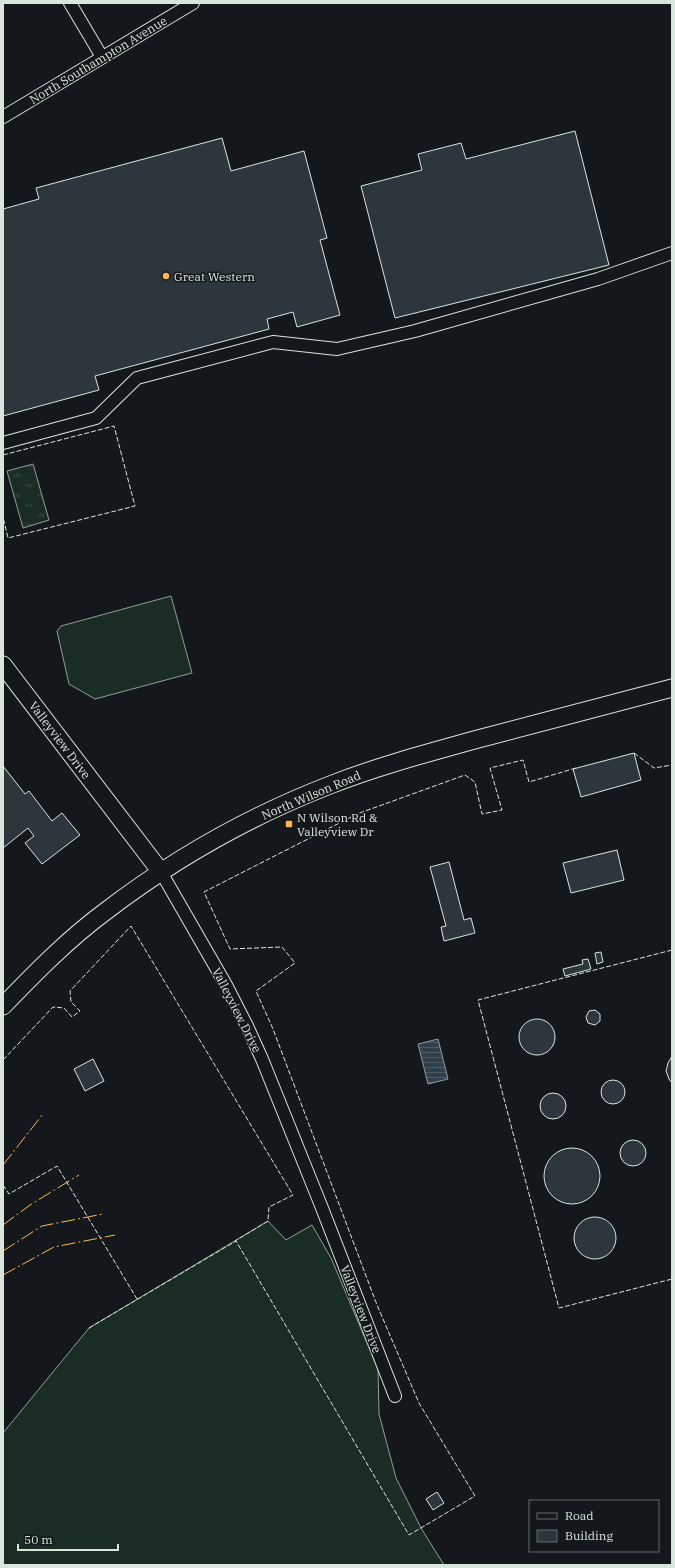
<svg xmlns="http://www.w3.org/2000/svg" width="675" height="1568" font-family="'IBM Plex Serif',serif">
<style>
.grass{fill:#1a2d24;stroke:#939e99}
.park{fill:url(#park-tufts);stroke:#939e99}
.water{fill:url(#water-rules);stroke:#939e99}
.building{fill:#2c363c;stroke:#d8e6dc}
.lines{fill:none;stroke-linecap:round;stroke-linejoin:round}
.street-casing{stroke:#d8e6dc;stroke-width:14}
.secondary-casing{stroke:#d8e6dc;stroke-width:19}
.street{stroke:#14181c;stroke-width:12}
.secondary{stroke:#14181c;stroke-width:17}
.fence{stroke:#d8e6dc;stroke-width:1;stroke-dasharray:5 2;stroke-linecap:butt}
.power{stroke:#ffb74d;stroke-width:1;stroke-dasharray:14 3 2 3;stroke-linecap:butt}
.poi-dot{fill:#ffb74d;stroke:#14181c;stroke-width:1.5}
.labels{text-anchor:middle;dominant-baseline:central;stroke-width:3;stroke-linejoin:round;paint-order:stroke}
.street-label{font-size:12px;fill:#d8e6dc;stroke:#14181c}
.poi-label{font-size:12px;fill:#d8e6dc;stroke:#14181c;text-anchor:start}
</style>
<defs>
<pattern id="park-tufts" width="24" height="20" patternUnits="userSpaceOnUse"><rect width="24" height="20" fill="#1a2d24"/><path d="M3 7l-1-3M5 7V3M7 7l1-3M15 17l-1-3M17 17v-4M19 17l1-3" fill="none" stroke="#3b4b43"/></pattern>
<pattern id="water-rules" width="6" height="5" patternUnits="userSpaceOnUse"><rect width="6" height="5" fill="#2f3f4d"/><path d="M0 2.5h6" fill="none" stroke="#4c5b66"/></pattern>
</defs>
<rect width="100%" height="100%" fill="#14181c"/>
<path class="grass" d="M171,596l21,77 -97,26 -26,-15 -12,-53 4,-5z
M268,1221l18,19 26,-15 19,33 47,111 1,45 17,64 25,50 23,37h-441v-132l86,-105z"/>
<path class="park" d="M33,464l16,56 -26,8 -16,-57z"/>
<path class="water" d="M438,1039l10,40 -20,5 -10,-40z"/>
<path class="building" d="M575,131l34,134 -214,53 -34,-132 61,-16 -4,-16 43,-11 5,16z
M222,138l9,33 73,-20 23,87 -7,2 20,75 -43,12 -4,-15 -26,7 2,10 -174,47 4,14 -96,26v-207l36,-10 -3,-11z
M634,753l7,27 -60,17 -8,-28z
M3,766l22,28 4,-3 23,30 10,-8 18,22 -38,29 -17,-21 9,-7 -6,-8 -25,20z
M617,850l7,30 -53,13 -8,-30z
M449,862l15,58 7,-2 4,15 -31,8 -3,-14 5,-1 -16,-59z
M601,952l2,10 -6,2 -2,-11z
M588,959l3,10 -26,7 -2,-7 20,-5 -1,-4z
M595,1010l5,4v7l-5,4 -7,-2 -2,-6 3,-6z
M519 1037a18 18 0 1 1 36 0a18 18 0 1 1-36 0Z
M672,1056v27l-3,-4 -3,-8 2,-8z
M93,1059l11,22 -19,10 -11,-22z
M601 1092a12 12 0 1 1 24 0a12 12 0 1 1-24 0Z
M540 1106a13 13 0 1 1 26 0a13 13 0 1 1-26 0Z
M620 1153a13 13 0 1 1 26 0a13 13 0 1 1-26 0Z
M544 1176a28 28 0 1 1 56 0a28 28 0 1 1-56 0Z
M574 1238a21 21 0 1 1 42 0a21 21 0 1 1-42 0Z
M437,1492l7,11 -11,7 -7,-11z"/>
<g class="lines">
<defs>
<path id="street" d="M70,3l32,54
M3,117l190,-114
M3,443l93,-25 41,-40 136,-36 64,7 78,-18 183,-52 74,-26
M161,872l65,113 21,41 15,33 60,149 73,188"/>
<path id="secondary" d="M3,665l158,207
M3,1006c32,-33 65,-67 103,-95 68,-52 144,-95 224,-126 48,-19 98,-32 148,-46 64,-17 129,-34 194,-51"/>
</defs>
<use href="#street" class="street-casing"/>
<use href="#secondary" class="secondary-casing"/>
<use href="#street" class="street"/>
<use href="#secondary" class="secondary"/>
<path class="fence" d="M3,455l111,-29 21,80 -127,32 -5,-21
M634,753l20,15 18,-3
M672,950l-194,50 81,308 113,-29
M3,1060l50,-53 11,1 8,9 8,-6 -9,-9 -1,-11 61,-65 162,269 -24,12 -1,14 -33,20
M3,1185l6,9 48,-28 80,133 2,-1
M89,1328l147,-87 173,294 66,-39 -56,-93 -42,-98 -104,-276 -17,-38 39,-28 -13,-16 -52,2 -26,-57 153,-78 108,-39 10,7 7,32 20,-4 -12,-42 33,-8 6,22 47,-14"/>
<path class="power" d="M3,1165l40,-51
M3,1225l27,-20 49,-30
M3,1251l39,-25 61,-12
M3,1275l51,-28 61,-12"/>
</g>
<g class="poi-dot">
<circle cx="166" cy="276" r="4"/>
<rect x="285" y="820" width="8" height="8" rx="2"/>
</g>
<g class="labels">
<g class="street-label">
<text transform="translate(98 60) rotate(-31)">North Southampton Avenue</text>
<text transform="translate(60 740) rotate(53)">Valleyview Drive</text>
<text transform="translate(311 795) rotate(-23)">North Wilson Road</text>
<text transform="translate(237 1010) rotate(63)">Valleyview Drive</text>
<text transform="translate(361 1309) rotate(69)">Valleyview Drive</text>
</g>
<g class="poi-label">
<text x="174" y="276">Great Western</text>
<text x="297" y="817">N Wilson Rd &amp;<tspan x="297" dy="14">Valleyview Dr</tspan></text>
</g>
</g>
<rect width="675" height="1568" fill="none" stroke="#d8e6dc" stroke-width="8"/>
<rect x="529" y="1500" width="130" height="52" fill="#14181c" stroke="#626a69"/>
<rect x="537" y="1513" width="20" height="6" fill="#14181c" stroke="#626a69"/>
<text x="565" y="1520" font-size="12" fill="#d8e6dc">Road</text>
<rect x="537" y="1530" width="20" height="12" fill="#2c363c" stroke="#626a69"/>
<text x="565" y="1540" font-size="12" fill="#d8e6dc">Building</text>
<path d="M18 1544v6h100v-6" fill="none" stroke="#d8e6dc" stroke-width="2"/>
<text x="24" y="1544" font-size="12" fill="#d8e6dc" stroke="#14181c" stroke-width="3" paint-order="stroke">50 m</text>
</svg>
